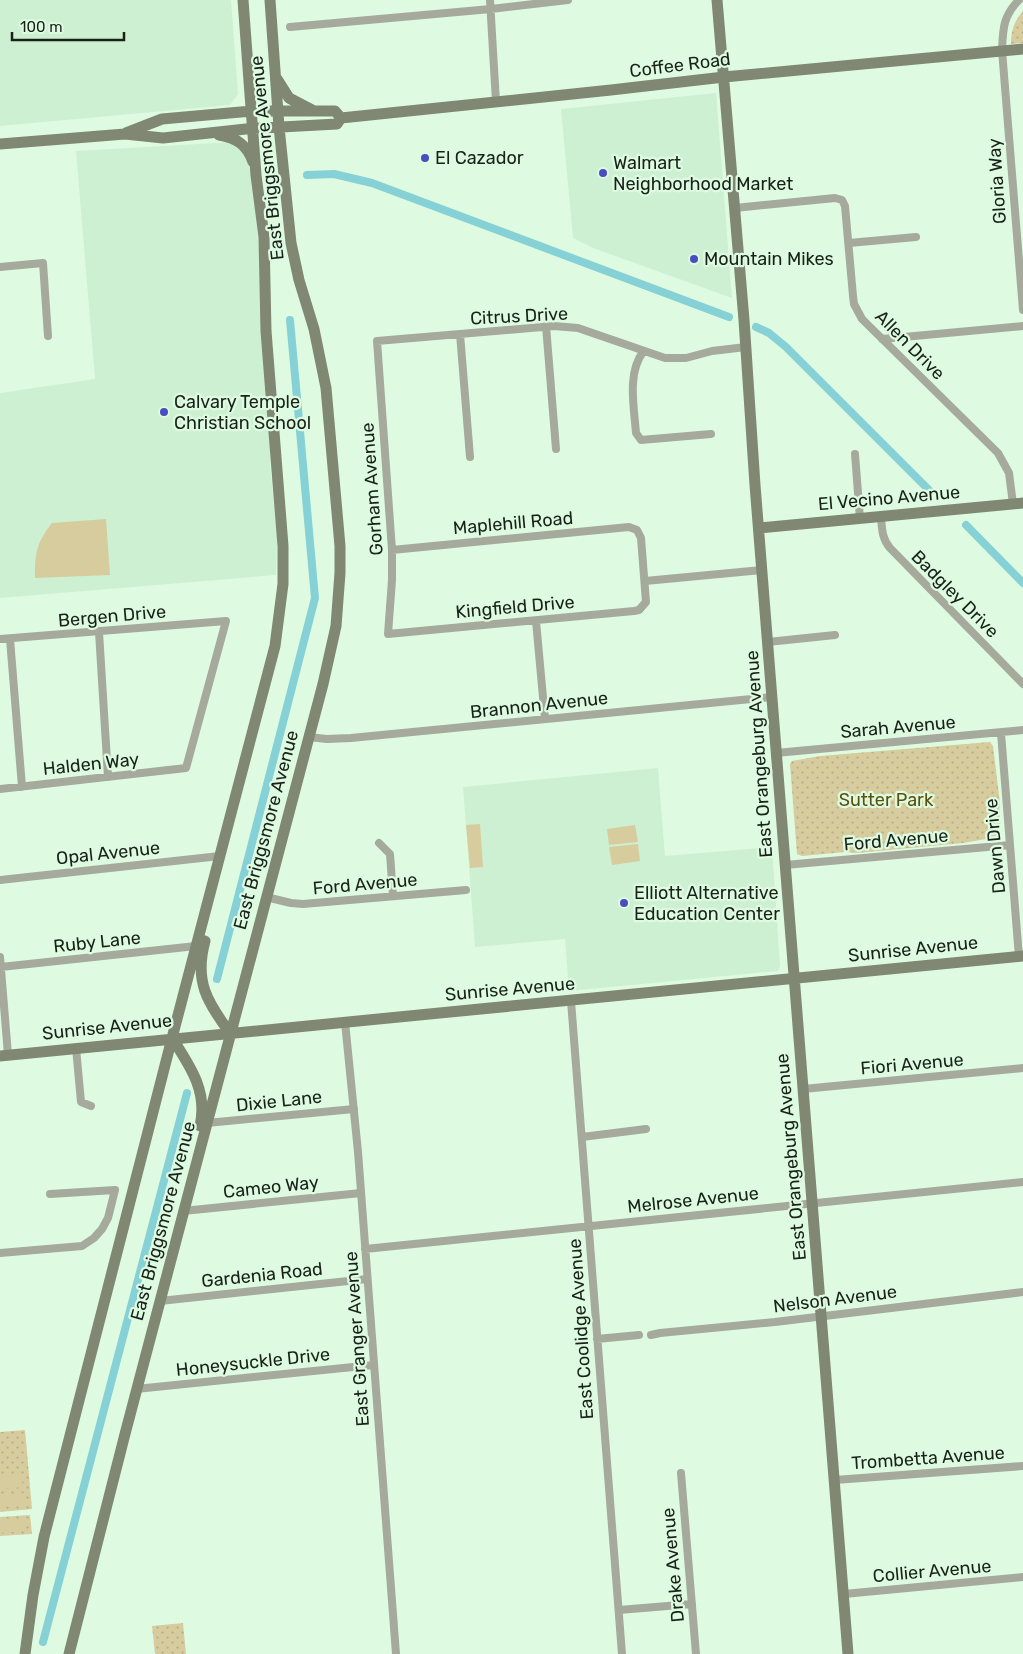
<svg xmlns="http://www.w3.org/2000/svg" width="1023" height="1654" font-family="Rubik,sans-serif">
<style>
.built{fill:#cdf0d2}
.grass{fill:url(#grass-dots)}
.garden{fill:#d6cc9d}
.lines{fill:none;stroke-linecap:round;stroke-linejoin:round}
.canal{stroke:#86d1d5;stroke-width:8}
.street{stroke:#a5aa9c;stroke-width:8}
.secondary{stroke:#808773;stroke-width:11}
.poi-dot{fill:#4a4cc1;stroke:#defbe2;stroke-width:2}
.labels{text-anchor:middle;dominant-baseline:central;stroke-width:4.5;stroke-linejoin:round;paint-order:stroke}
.street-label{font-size:18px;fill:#182219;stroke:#defbe2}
.poi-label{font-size:18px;fill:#182219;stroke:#defbe2;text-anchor:start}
.park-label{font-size:18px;fill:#5d500a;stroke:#defbe2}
</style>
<defs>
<pattern id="grass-dots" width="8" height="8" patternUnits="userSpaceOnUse" patternTransform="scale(1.25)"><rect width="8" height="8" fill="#d6cc9d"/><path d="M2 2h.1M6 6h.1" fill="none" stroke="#b7af87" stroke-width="1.8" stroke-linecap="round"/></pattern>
</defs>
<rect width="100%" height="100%" fill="#defbe2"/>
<path class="built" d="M0,0h231l7,94 -8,11 -230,21z
M716,93l16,205 -139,-50 -20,-10 -12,-129z
M233,142l17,14 13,130 7,153v25l7,73 -1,38 -276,23v-205l95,-14 -19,-228z
M658,768l7,88 107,-9 8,119 -2,5 -209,20 -4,-52 -90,8 -12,-160z"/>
<path class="grass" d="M1023,11v32l-12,1c0,-13 3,-23 12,-33z
M990,742l3,4 7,57c-2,11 3,24 -2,34l-35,6 -106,10 -12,-1 -43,4 -5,-2 -7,-90 2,-3 28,-5z
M25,1430l7,79 -32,3v-80z
M30,1515l2,19 -32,2v-19z
M183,1623l3,31h-31l-3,-28z"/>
<path class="garden" d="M106,519l4,56 -75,3c0,-24 1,-35 17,-55z
M480,824l3,43 -13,1 -4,-43z
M635,825l3,17 -29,3 -2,-16z
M638,844l2,17 -28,4 -3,-18z
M21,1475l2,12 -23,2v-12z
M23,1493l1,12 -24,2v-12z
M24,1519l1,12 -25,2v-12z"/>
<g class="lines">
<path class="canal" d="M307,175l27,-1 38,9 357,134
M756,327l13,6 17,14 145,145
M966,525l57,58
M217,979l98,-381 -25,-278
M43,1642l144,-549"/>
<path class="street" d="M490,0l6,102
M1019,0c-16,16 -16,29 -17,50l21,260
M290,27l201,-18 77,-9
M735,208l100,-10 7,2 3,6 8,90 1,8 8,15 136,134 11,20 4,31
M849,243l67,-6
M0,267l43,-4 5,73
M546,326l10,123
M460,334l10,123
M882,339l141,-13
M643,352c-16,21 -9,55 -7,81l5,7 70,-6
M855,454l5,65
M881,517c1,12 1,22 9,31l133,136
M392,550l237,-23 8,3 4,8 5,64 -7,8 -5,1 -246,23 4,-54v-30l-15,-209 177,-15 24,2 87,30h21l26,-7 34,-4
M645,581l117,-11
M536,621l9,98
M99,632l9,145
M0,639l226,-18 -40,147 -186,21
M10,639l12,148
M768,642l67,-7
M1001,733l18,224
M308,737l19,2 24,-1 421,-41
M776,753l247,-23
M379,843l11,11 3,42
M785,865l225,-20
M0,880l220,-24
M266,897l25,6 12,1 163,-14
M0,957l8,98
M1,967l195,-21
M571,1001l51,653
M345,1022l13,130 38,502
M76,1048l5,54 10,4
M803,1089l220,-21
M207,1123l147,-14
M582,1137l64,-8
M183,1211l178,-18
M365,1249l658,-67
M0,1253l82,-7 12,-8 8,-9 6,-11 7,-28 -65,4
M160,1301l207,-22
M651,1335l9,-2 115,-11 248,-30
M597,1339l42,-4
M136,1389l237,-24
M681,1473l15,181
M835,1480l188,-14
M844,1594l179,-17
M619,1610l73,-6"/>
<path class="secondary" d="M717,0l27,320 11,165 93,1169
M277,79l12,19 23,12
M341,118l270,-28 113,-13 299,-28
M126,133l36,-14 90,-8h83l6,7
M219,135c18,3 28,10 34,27
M0,144l125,-10 38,4 83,-9 91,-5 4,-6
M759,528l264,-25
M205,941c-11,40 2,61 25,92
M172,1038c18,28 36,53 28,88
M0,1056l1023,-100
M25,1654l8,-59 11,-58 128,-499 103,-392 8,-62v-38l-17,-215 -2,-94 -8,-62 -13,-175
M69,1654l56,-220 198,-750 13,-58 4,-53v-27l-14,-158 -12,-59 -15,-49 -8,-37 -12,-116 -9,-127"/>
</g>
<g class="poi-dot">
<circle cx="425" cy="158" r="5"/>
<circle cx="603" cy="173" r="5"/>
<circle cx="694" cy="259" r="5"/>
<circle cx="164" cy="412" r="5"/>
<circle cx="624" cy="903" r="5"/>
</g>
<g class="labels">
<g class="street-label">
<text transform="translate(680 65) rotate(-7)">Coffee Road</text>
<text transform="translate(267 158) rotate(-96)">East Briggsmore Avenue</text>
<text transform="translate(997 181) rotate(-94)">Gloria Way</text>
<text transform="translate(519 316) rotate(-3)">Citrus Drive</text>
<text transform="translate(910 345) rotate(45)">Allen Drive</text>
<text transform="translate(372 489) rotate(-94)">Gorham Avenue</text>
<text transform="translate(889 498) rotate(-5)">El Vecino Avenue</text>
<text transform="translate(513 523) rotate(-5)">Maplehill Road</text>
<text transform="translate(955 594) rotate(45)">Badgley Drive</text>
<text transform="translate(515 607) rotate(-5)">Kingfield Drive</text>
<text transform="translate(112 616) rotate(-5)">Bergen Drive</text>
<text transform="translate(539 705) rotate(-6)">Brannon Avenue</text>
<text transform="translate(898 727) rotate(-5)">Sarah Avenue</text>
<text transform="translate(759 754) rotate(-94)">East Orangeburg Avenue</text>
<text transform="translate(91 764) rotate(-6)">Halden Way</text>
<text transform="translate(266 830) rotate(-75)">East Briggsmore Avenue</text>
<text transform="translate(896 840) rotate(-5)">Ford Avenue</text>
<text transform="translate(995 846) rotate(-95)">Dawn Drive</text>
<text transform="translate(108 853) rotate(-6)">Opal Avenue</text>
<text transform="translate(365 884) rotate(-5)">Ford Avenue</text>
<text transform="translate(97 942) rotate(-6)">Ruby Lane</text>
<text transform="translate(913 949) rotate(-6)">Sunrise Avenue</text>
<text transform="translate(510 989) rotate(-5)">Sunrise Avenue</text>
<text transform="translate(107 1027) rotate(-6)">Sunrise Avenue</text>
<text transform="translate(912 1064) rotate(-5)">Fiori Avenue</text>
<text transform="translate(279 1101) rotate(-6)">Dixie Lane</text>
<text transform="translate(791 1157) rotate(-95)">East Orangeburg Avenue</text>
<text transform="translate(271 1187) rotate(-6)">Cameo Way</text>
<text transform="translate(693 1200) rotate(-6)">Melrose Avenue</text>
<text transform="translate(163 1221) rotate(-75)">East Briggsmore Avenue</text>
<text transform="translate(262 1275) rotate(-6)">Gardenia Road</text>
<text transform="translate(835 1299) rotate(-7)">Nelson Avenue</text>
<text transform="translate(581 1329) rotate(-94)">East Coolidge Avenue</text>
<text transform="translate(357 1339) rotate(-94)">East Granger Avenue</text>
<text transform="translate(253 1362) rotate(-6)">Honeysuckle Drive</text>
<text transform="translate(928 1458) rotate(-4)">Trombetta Avenue</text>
<text transform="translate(673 1565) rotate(-95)">Drake Avenue</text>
<text transform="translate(932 1571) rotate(-5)">Collier Avenue</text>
</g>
<g class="poi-label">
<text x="435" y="158">El Cazador</text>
<text x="613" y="163">Walmart<tspan x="613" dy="21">Neighborhood Market</tspan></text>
<text x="704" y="259">Mountain Mikes</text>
<text x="174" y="402">Calvary Temple<tspan x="174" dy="21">Christian School</tspan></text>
<text x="634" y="893">Elliott Alternative<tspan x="634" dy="21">Education Center</tspan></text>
</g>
<g class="park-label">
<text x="886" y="800">Sutter Park</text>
</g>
</g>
<path d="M12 32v8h112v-8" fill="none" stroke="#182219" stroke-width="2.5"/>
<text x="20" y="32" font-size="15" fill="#182219" stroke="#defbe2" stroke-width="4" paint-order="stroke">100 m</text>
</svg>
